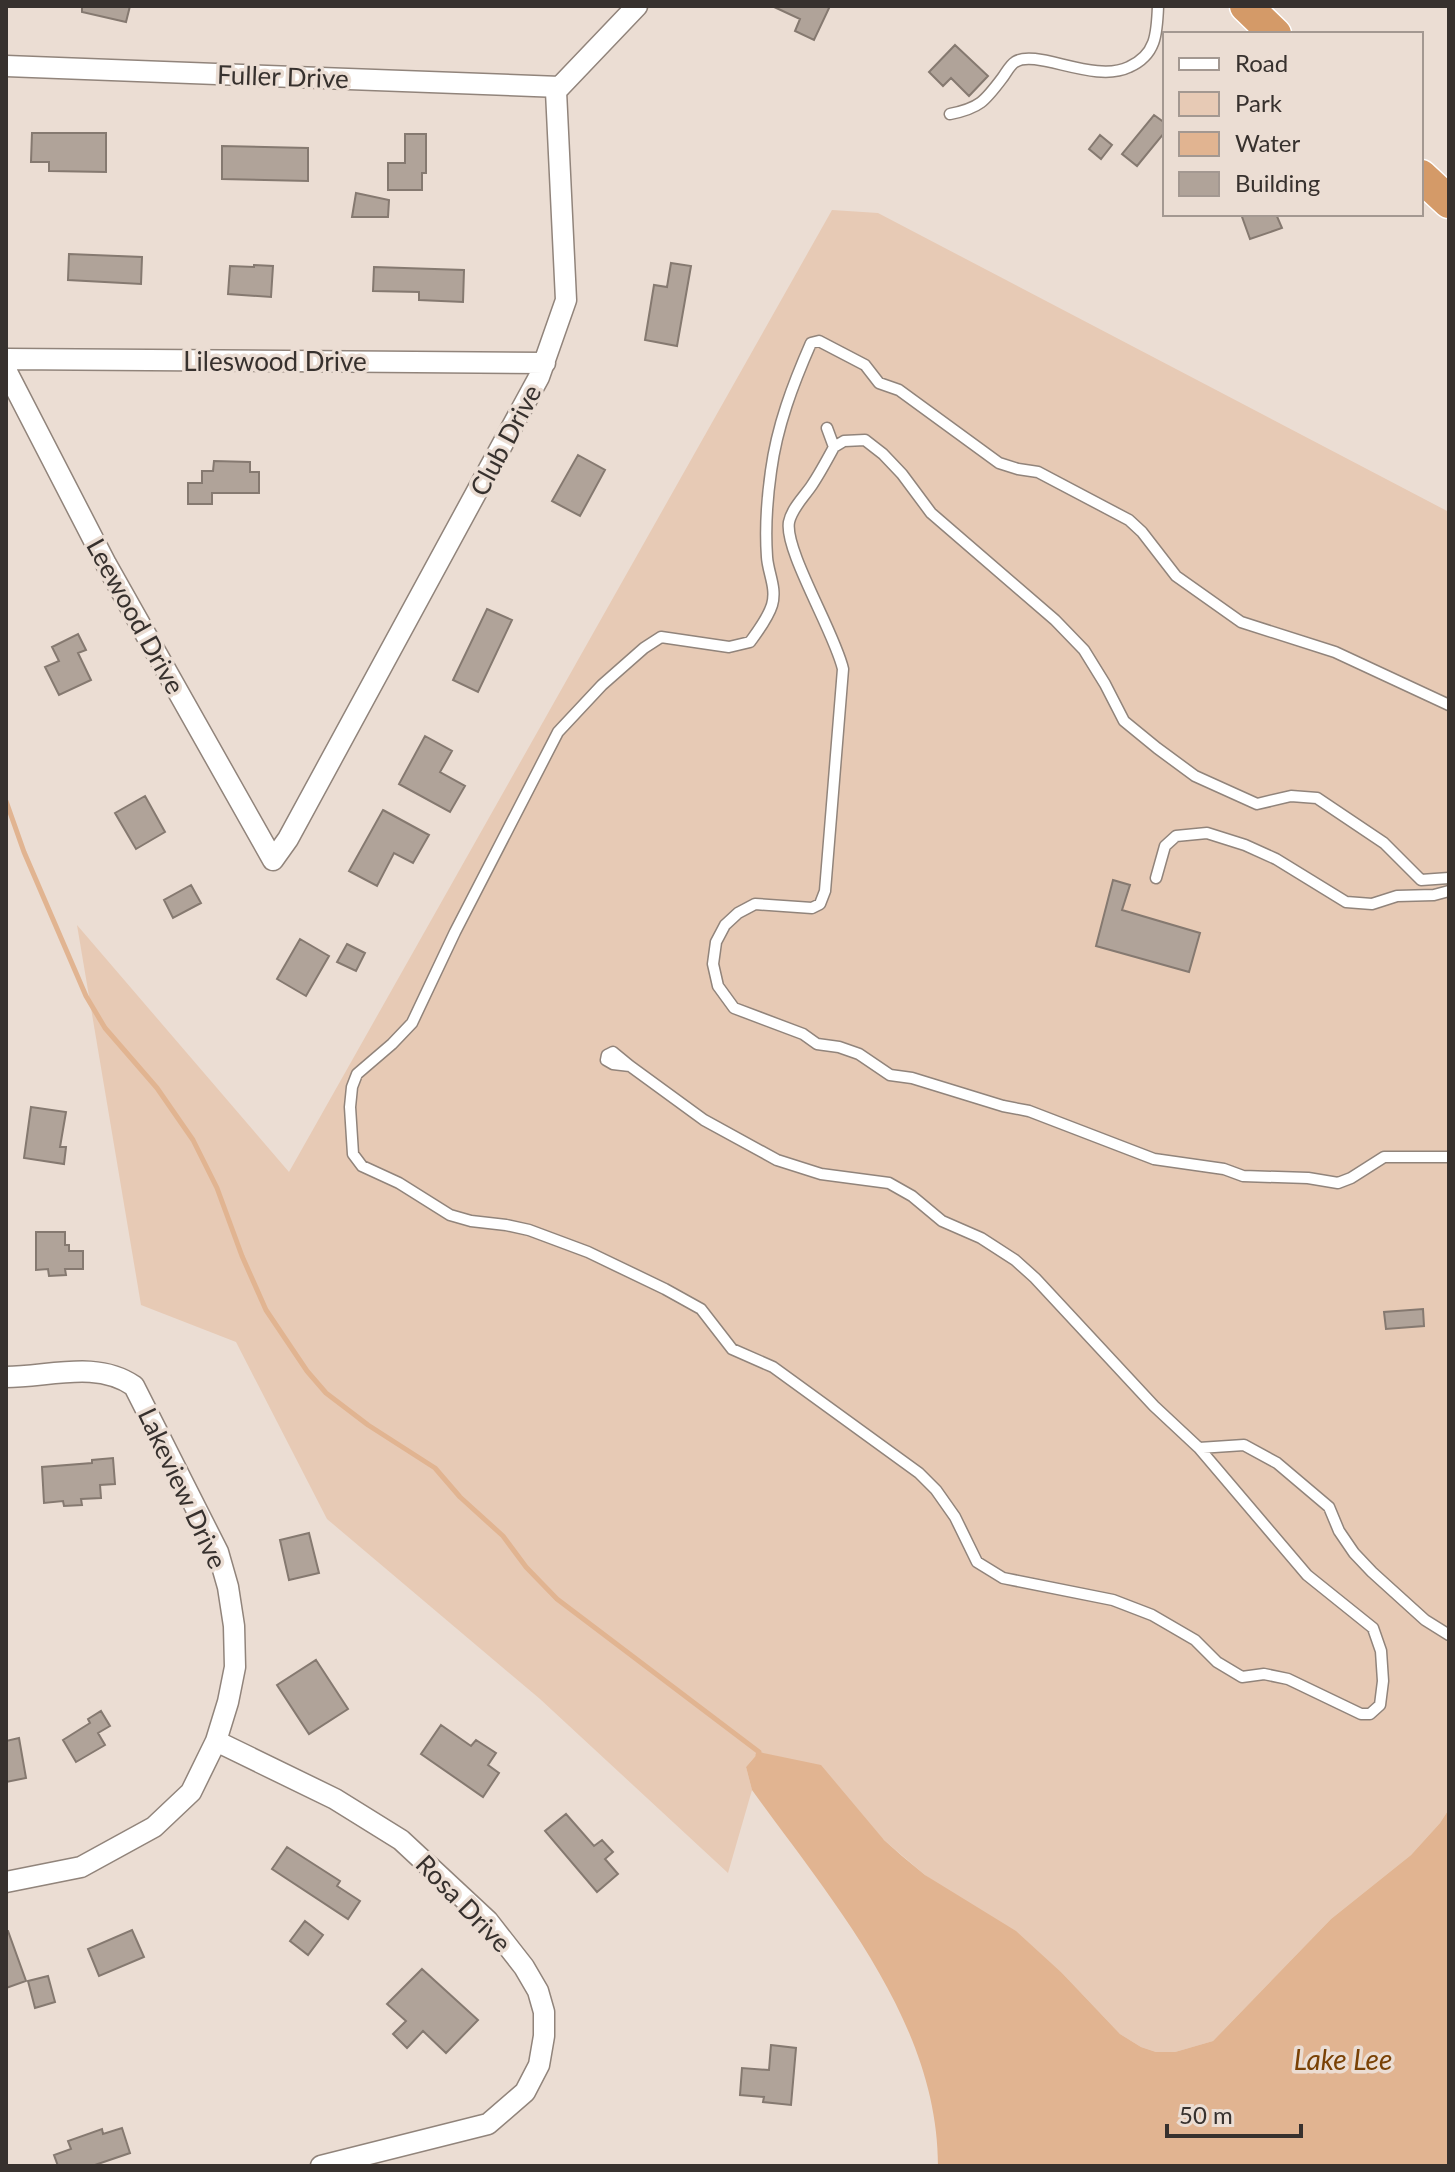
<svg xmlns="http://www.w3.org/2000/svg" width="1455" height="2172" font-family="Lato,sans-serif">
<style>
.green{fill:#e7cab5}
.water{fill:#e1b491}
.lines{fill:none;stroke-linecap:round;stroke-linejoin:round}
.stream{stroke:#e1b491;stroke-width:5}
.building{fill:#b0a399;stroke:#857970;stroke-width:2}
.service-casing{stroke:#91847b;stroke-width:13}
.minor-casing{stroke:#91847b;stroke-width:23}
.trunk-casing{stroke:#fff;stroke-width:35}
.service{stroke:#fff;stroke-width:10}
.minor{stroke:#fff;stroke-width:20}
.trunk{stroke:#d49a68;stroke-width:32}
.labels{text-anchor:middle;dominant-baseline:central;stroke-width:7;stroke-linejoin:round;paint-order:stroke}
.street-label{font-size:26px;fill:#37312e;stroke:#ebddd3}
.water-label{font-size:28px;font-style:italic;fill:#794105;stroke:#ebddd3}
</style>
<rect width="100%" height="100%" fill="#ebddd3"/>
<path class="green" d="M832,210l46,3 571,299v1297l-9,14 -29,32 -80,64 -118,122 -38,11h-19l-15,-5 -21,-13 -57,-60 -138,-99 -41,-35 -125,-88 -13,15 6,23 -24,83 -188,-174 -213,-180 -91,-177 -95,-37 -64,-380 212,247z"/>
<path class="water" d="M759,1752l62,13 63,75 18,16 23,19 91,56 47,43 57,60 21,13 15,5h19l38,-11 118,-122 80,-64 29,-32 9,-14v357h-511c0,-144 -106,-265 -186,-376l-6,-23z"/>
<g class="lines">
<path class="stream" d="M6,801l18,51 62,144 19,32 52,60 36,52 24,48 25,68 24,54 41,61 19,22 42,32 67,43 25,29 43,39 23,31 31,32 202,153 -1,3"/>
</g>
<path class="building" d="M82,6h48l-4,16 -44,-10z
M772,6h58l-16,34 -19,-9 5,-12z
M955,45l33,31 -19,20 -18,-18 -8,8 -14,-14z
M1154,115l11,8v9l-28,34 -15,-12z
M32,133h74v39l-57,-1v-9h-18z
M405,134h21v39h-4v17h-34v-27h17z
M1100,135l12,10 -11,14 -12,-10z
M222,146l86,2v33l-86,-2z
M356,193l33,7 -1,17h-36z
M1241,214h35l6,14 -32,11z
M69,254l73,3 -1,27 -73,-4z
M671,263l20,3 -14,80 -32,-6 9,-55 13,2z
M254,265l19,1 -2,31 -43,-3 2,-28 24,1z
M374,267l90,3 -1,32 -44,-2v-8l-46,-1z
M578,455l27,15 -25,46 -28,-15z
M214,461l36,1v10h9v21h-47v11h-24v-21h14v-12h11z
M487,609l25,11 -34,72 -25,-12z
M78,634l8,16 -8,3 13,27 -32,15 -14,-28 14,-6 -7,-14z
M425,736l27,15 -12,21 25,14 -15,26 -51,-28z
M145,796l20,36 -29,17 -21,-36z
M383,810l46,25 -16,28 -19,-10 -17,33 -28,-15z
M1113,880l17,5 -8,25 78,23 -11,39 -93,-26z
M191,885l10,18 -28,15 -9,-18z
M300,939l29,17 -23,40 -29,-17z
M347,944l18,9 -9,18 -19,-9z
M31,1107l35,5 -6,35h6l-2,17 -40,-6z
M36,1232h29v13h4v6h14v18h-18l1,6 -17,1 -1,-7 -12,1z
M1423,1309l1,17 -38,3 -2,-17z
M113,1458l2,26 -15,1 1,13 -20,1 1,6 -18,1 -1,-5 -19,2 -2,-36 50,-4v-3z
M309,1533l10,40 -30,7 -9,-40z
M316,1660l32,49 -39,25 -32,-49z
M101,1711l9,15 -12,7 7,12 -29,17 -13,-22 27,-17 -2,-4z
M441,1725l30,21 5,-6 20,13 -8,12 11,8 -16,24 -62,-43z
M19,1738l7,40 -20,4v-41z
M566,1814l28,32 8,-6 11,12 -8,7 13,15 -21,18 -52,-61z
M287,1847l53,34 -3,5 23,15 -12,18 -76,-50z
M305,1921l18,14 -15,20 -18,-14z
M132,1930l12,27 -45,19 -11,-27z
M6,1931h2l18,50 -20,7z
M422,1969l56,51 -32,33 -23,-22 -16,17 -14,-14 13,-13 -19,-17z
M48,1976l7,26 -20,6 -7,-27z
M771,2045l25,3 -5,57 -28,-3 1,-5 -24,-2 2,-27 27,2z
M122,2128l8,25 -38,13h-34l-4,-11 17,-6 -3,-8 34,-12 1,5z"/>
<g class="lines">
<defs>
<path id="service" d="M950,114c30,-6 35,-13 53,-37 3,-4 7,-12 12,-15 21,-14 79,22 114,5 27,-12 28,-33 29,-61
M827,428l7,19 10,-6 21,-1 18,14 19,20 29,39 124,107 29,30 21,34 19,37 33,27 38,28 62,28 34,-8 26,2 67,45 37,37 28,-2
M834,447c-7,13 -14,26 -22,38 -8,12 -20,23 -23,37 -5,28 46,111 54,147l-18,222 -5,13 -8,4 -57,-4 -17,9 -13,12 -9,17 -3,22 5,22 16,22 69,26 14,10 22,3 20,7 31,21 22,3 91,28 26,5 125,48 70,10 19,7 65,2 30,5 13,-5 33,-21h65
M1156,878l9,-32 11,-10 31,-3 38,12 31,14 70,43 26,2 25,-8 37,-1 15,-4
M630,1066l-17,-2 -7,-4 1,-5 6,-3 17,14 74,54 73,40 44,14 68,9 23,13 30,25 39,17 34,22 20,18 119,128 45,42 108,127 66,53 8,23 2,30 -3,24 -10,9h-9l-73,-35 -24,-5 -22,3 -25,-15 -22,-22 -43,-25 -39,-15 -110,-22 -26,-16 -22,-45 -19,-27 -17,-17 -146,-106 -41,-18 -31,-40 -36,-20 -77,-37 -59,-22 -23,-5 -35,-4 -21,-6 -51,-32 -37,-17 -9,-12 -3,-47 2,-20 5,-13 35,-30 20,-21 43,-91 103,-200 44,-47 42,-37 17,-11 68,10 21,-5c8,-11 18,-24 22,-37 5,-17 -4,-32 -5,-48 -2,-28 0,-58 4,-86 6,-45 22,-87 40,-128l8,-2 46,24 14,18 20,7 100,73 19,6 20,3 91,48 13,12 34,44 65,46 94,30 114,53
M1199,1448l45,-3 33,18 52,44 10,24 15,22 18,19 53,48 24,15"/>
<path id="minor" d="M6,66l554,21
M6,359l539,4
M6,370l100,194 167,296 15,-21 251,-462 27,-77 -10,-209 81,-85
M6,1377c43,0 90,-17 128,9l84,166 10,35 6,39 1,41 -7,35 -12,39 -25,51 -37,35 -73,40 -75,15
M216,1741l119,58 66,41 87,81 36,46 14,24 6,21v24l-5,29 -14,27 -37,32 -167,42"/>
<path id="trunk" d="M1246,6l29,28
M1421,176l28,26"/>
</defs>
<use href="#service" class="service-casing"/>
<use href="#minor" class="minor-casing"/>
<use href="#trunk" class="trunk-casing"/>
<use href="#service" class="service"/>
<use href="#minor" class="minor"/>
<use href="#trunk" class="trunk"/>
</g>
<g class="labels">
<g class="street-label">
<text transform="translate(283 76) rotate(2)">Fuller Drive</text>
<text x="275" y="361">Lileswood Drive</text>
<text transform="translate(505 440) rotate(-62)">Club Drive</text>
<text transform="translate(136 616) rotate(61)">Leewood Drive</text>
<text transform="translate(183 1488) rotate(65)">Lakeview Drive</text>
<text transform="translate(464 1903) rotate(46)">Rosa Drive</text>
</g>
<g class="water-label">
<text x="1343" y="2059">Lake Lee</text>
</g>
</g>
<rect width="1455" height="2172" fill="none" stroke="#37312e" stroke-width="16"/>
<rect x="1163" y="32" width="260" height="184" fill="#ebddd3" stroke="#a39891" stroke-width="2"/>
<rect x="1179" y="58" width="40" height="12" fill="#ffffff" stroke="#a39891" stroke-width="2"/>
<text x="1235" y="72" font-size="24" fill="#37312e">Road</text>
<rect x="1179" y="92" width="40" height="24" fill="#e7cab5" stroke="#a39891" stroke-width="2"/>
<text x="1235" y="112" font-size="24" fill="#37312e">Park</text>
<rect x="1179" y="132" width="40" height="24" fill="#e1b491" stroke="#a39891" stroke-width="2"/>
<text x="1235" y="152" font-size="24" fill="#37312e">Water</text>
<rect x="1179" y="172" width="40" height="24" fill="#b0a399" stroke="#a39891" stroke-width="2"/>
<text x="1235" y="192" font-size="24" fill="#37312e">Building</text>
<path d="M1167 2124v12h134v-12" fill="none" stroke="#37312e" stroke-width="4"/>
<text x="1179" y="2124" font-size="24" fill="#37312e" stroke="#ebddd3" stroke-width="6" paint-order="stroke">50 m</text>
</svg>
